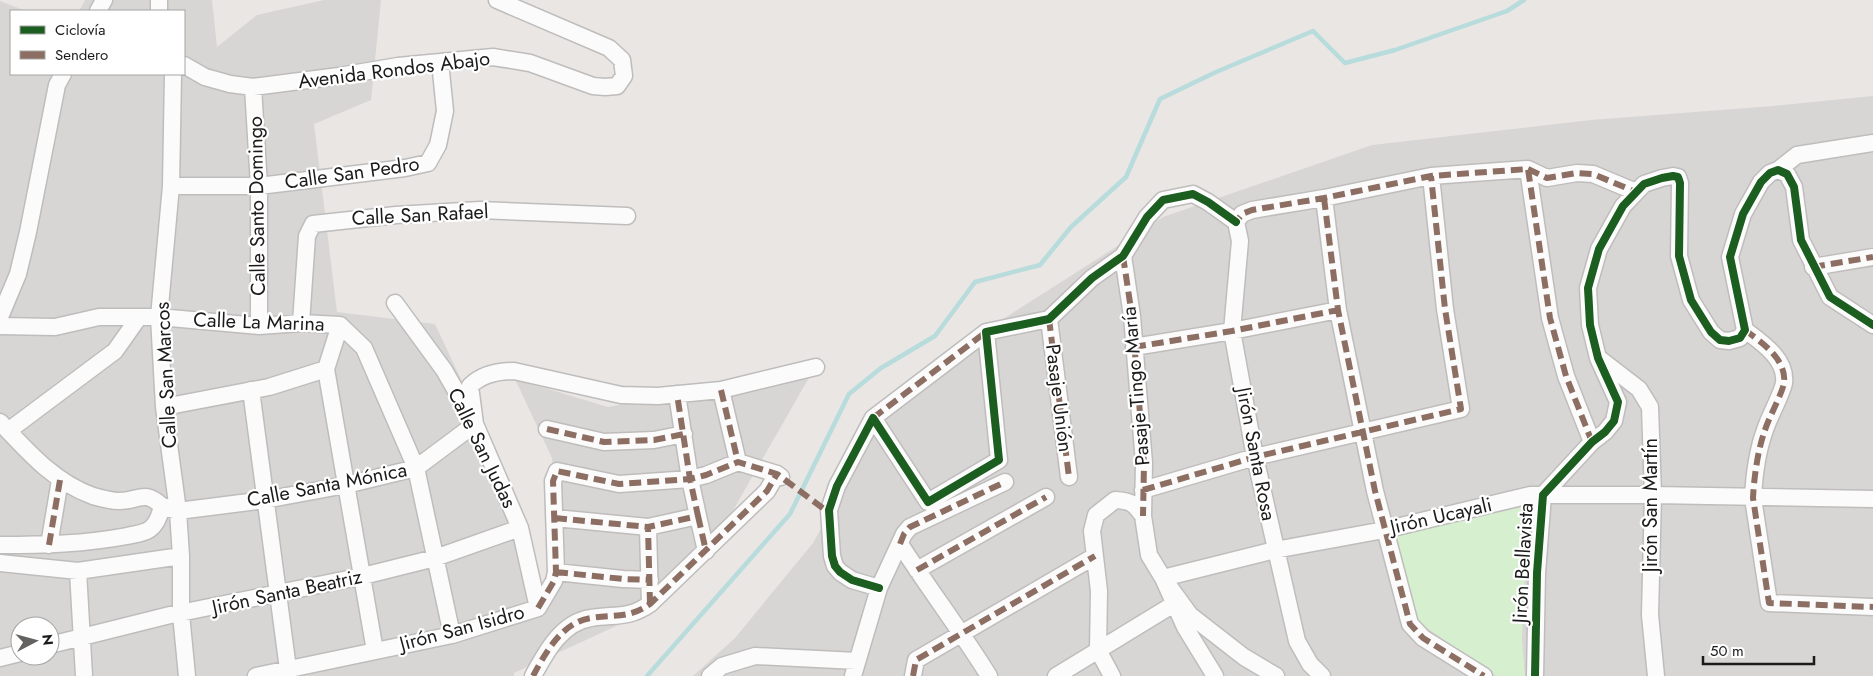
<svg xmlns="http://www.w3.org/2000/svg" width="1873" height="676" font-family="Jost,sans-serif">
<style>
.residential{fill:#d8d6d5;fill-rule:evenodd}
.park{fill:#d5efcf}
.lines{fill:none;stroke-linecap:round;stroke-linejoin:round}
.stream{stroke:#b8dbdc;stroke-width:4.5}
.street-casing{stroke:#bfbdbc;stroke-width:19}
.street{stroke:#fcfbfb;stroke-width:16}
.quiet{stroke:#8d6e63;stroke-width:6;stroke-dasharray:12 6;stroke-linecap:butt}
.cycleway-casing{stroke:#fff;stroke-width:11}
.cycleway{stroke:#1b5e20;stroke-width:8}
.labels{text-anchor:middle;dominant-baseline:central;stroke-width:4.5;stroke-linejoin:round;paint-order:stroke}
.street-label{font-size:20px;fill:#1b1b1b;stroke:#fff}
</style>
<rect width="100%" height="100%" fill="#e9e6e4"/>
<path class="residential" d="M85,0h127l5,47 40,-32 67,-15h57l-10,100 -57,24 23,188 98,12 78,166 29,102 18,-38 -8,-96 -37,-79 93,28 119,-21 83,-10 -87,152 -98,94 -111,51v3h-514v-675l26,10h-15v63h173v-63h-105zM20,626h30v30h-30z
M1873,96v580h-1180l42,-38 78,-95 68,-123 108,-92 174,-111 209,-72 219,-25 182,-14z"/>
<path class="park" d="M1528,506l-6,132 3,38h-29l-79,-55 -26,-85z"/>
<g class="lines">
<path class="stream" d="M647,676l143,-162 59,-120 32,-26 54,-32 40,-54 65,-17 31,-38 55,-50 34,-78 56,-27 97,-41 32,32 50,-13 112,-39 17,-11"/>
<defs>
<path id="street" d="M98,11l6,-11
M159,11v-11
M184,65l21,12 25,7 23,3 86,-11 59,-10 95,-9 37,6 63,23 12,1 12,-1 7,-10 -2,-16 -13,-12 -112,-48
M173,74l-2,112 -12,131 5,90 14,104 3,45v58l6,62
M253,87l6,99v140
M1528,169l19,9 30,-5 16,1 43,18
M1778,170l19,-15 76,-12
M171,186h88l146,-18 23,-5 10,-18 7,-34 -5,-49
M1324,198l14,112 37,181 35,133 13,14 61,38
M1236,222l6,-8 10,-4 72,-12 107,-22 97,-7 22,149 16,58 26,66
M1236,222l4,19 -8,90 23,126 42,184 13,23 12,12
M1123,256l9,60 12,147 -1,53 6,39 14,23 27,37 54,42 32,19
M1813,267l60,-10
M395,303l49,67 31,54 45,104 18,80
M0,317l18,-43 10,-42 29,-147 6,-11
M1049,319l20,158
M301,323l6,-87 6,-12 83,-9 84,-5 147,6
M340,325l24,23 52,120 36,167
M340,325l-14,44 49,282
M0,326l55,1 44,-10h60l100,9 42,-3 39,2
M1745,330c16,12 42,29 39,53 -2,11 -15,34 -19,47 -7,19 -11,47 -12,68l16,105 104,4
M1134,347l98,-16 106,-21
M1600,359l39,30 11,18 3,88 -3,120 6,61
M251,390l37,279
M721,390l17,72
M164,407l105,-20 57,-18
M873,418l113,-86
M0,422c27,29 54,60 93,74 7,2 19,5 26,5 21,0 24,-12 43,5 -2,9 -5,18 -12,23 -7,5 -15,5 -23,7 -42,8 -84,9 -127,9
M547,429l57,13 50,-2 30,-6
M8,431l107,-80 24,-34
M1143,490l112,-33 206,-48 -16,-100 -14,-133
M162,506l16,5 87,-11 81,-15 70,-17 59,-44 -5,-38c12,-12 28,-15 44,-15l107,24 37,1 63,-6 95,-23
M698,516l8,35
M555,518l93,9
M900,544c29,45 61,87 89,132
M49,545l11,-65
M0,563l78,8 103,-15
M917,570l129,-73
M78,571l6,105
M556,572l67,7 27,1
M879,588l-27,-8 -12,-8 -5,-6 -3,-10 -3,-46 8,-24 36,-68 55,84 71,-42 -13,-128 63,-13 43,-41 31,-22 24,-39 16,-17 30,-6 15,8 28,20
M650,604l-2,-77 50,-11 -8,-37 -13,-85
M50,645l120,-30 193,-39 72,-18 85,-30
M0,658l20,-5
M256,676l196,-41 86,-27 16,-27 2,-9 -3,-91 4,-10 62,13 71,-5 16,-4 32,-13 39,12 4,3
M533,676c13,-24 29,-54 58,-58 24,-4 37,1 59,-14l117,-113 10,-17
M710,676l12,-10 33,-10 102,5
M853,676l26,-88 25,-54 6,-7 95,-45
M913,676l3,-16 179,-104
M1056,676l118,-72
M1112,676l-14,-26 1,-59 -7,-60 4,-16 19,-15c16,1 19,3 28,16
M1215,676l-30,-49 -22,-49 112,-28 109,-20 146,-35h123l220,4
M1535,676l2,-103 6,-78 49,-53 13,-10 9,-11 4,-19 -20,-44 -8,-33 -2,-37 11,-39 24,-43 21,-22 18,-6 11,-2 5,1 2,6 -1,73 12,44 20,32 9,8 9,1 11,-3 5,-8 -15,-73 13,-43 18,-32 9,-9 8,-3 9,4 7,13 7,53 29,57 43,28"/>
</defs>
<use href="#street" class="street-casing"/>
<use href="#street" class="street"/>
<path class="quiet" d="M1528,169l19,9 30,-5 16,1 43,18
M1324,198l14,112 37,181 35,133 13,14 61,38
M1232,219l4,3 6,-8 10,-4 72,-12 107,-22 97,-7 22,149 16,58 26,66
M1123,256l9,60 12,147 -1,53
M1813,267l60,-10
M1049,319l20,158
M1745,330c16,12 42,29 39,53 -2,11 -15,34 -19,47 -7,19 -11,47 -12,68l16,105 104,4
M1134,347l98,-16 106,-21
M721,390l17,72
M873,418l113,-86
M547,429l57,13 50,-2 30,-6
M1143,490l112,-33 206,-48 -16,-100 -14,-133
M698,516l8,35
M555,518l93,9
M900,544l4,-10 6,-7 95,-45
M49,545l11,-65
M917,570l129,-73
M556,572l67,7 27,1
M650,604l-2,-77 50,-11 -8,-37 -13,-85
M538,608l16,-27 2,-9 -3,-91 4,-10 62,13 71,-5 16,-4 32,-13 39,12 47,35 5,1
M533,676c13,-24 29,-54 58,-58 24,-4 37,1 59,-14l117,-113 10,-17
M913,676l3,-16 179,-104"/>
<defs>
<path id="cycleway" d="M879,588l-27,-8 -12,-8 -5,-6 -3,-10 -3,-46 8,-24 36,-68 55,84 71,-42 -13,-128 63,-13 43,-41 31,-22 24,-39 16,-17 30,-6 15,8 28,20
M1535,676l2,-103 6,-78 49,-53 13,-10 9,-11 4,-19 -20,-44 -8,-33 -2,-37 11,-39 24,-43 21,-22 18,-6 11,-2 5,1 2,6 -1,73 12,44 20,32 9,8 9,1 11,-3 5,-8 -15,-73 13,-43 18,-32 9,-9 8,-3 9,4 7,13 7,53 29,57 43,28"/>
</defs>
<use href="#cycleway" class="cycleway-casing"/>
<use href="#cycleway" class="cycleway"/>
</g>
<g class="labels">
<g class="street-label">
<text transform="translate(394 70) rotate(-7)">Avenida Rondos Abajo</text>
<text transform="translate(352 173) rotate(-8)">Calle San Pedro</text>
<text transform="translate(257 206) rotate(-91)">Calle Santo Domingo</text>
<text transform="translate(420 215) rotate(-3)">Calle San Rafael</text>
<text transform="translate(259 322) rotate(2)">Calle La Marina</text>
<text transform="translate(166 375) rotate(-93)">Calle San Marcos</text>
<text transform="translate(1136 386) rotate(-95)">Pasaje Tingo María</text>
<text transform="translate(1059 398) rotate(83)">Pasaje Unión</text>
<text transform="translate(482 448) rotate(64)">Calle San Judas</text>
<text transform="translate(1256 454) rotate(79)">Jirón Santa Rosa</text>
<text transform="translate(327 485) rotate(-11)">Calle Santa Mónica</text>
<text transform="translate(1650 505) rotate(-90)">Jirón San Martín</text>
<text transform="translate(1441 516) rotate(-13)">Jirón Ucayali</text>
<text transform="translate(1523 563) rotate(-87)">Jirón Bellavista</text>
<text transform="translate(287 592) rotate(-12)">Jirón Santa Beatriz</text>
<text transform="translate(462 628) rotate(-15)">Jirón San Isidro</text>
</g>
</g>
<rect x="10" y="10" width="175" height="65" fill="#ffffff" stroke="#a4a4a4"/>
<rect x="20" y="26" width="25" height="8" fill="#1b5e20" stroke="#a4a4a4"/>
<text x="55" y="35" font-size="15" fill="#1b1b1b">Ciclovía</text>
<rect x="20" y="51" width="25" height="8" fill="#8d6e63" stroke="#a4a4a4"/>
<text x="55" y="60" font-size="15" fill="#1b1b1b">Sendero</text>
<g transform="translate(35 641) rotate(84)"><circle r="24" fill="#ffffff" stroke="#a4a4a4"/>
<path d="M0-4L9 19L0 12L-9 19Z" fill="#636261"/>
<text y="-8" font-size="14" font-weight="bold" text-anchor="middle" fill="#1b1b1b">N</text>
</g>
<path d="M1703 656v8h111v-8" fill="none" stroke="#1b1b1b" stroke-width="2.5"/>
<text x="1710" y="656" font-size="15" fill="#1b1b1b" stroke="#ffffff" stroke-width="4" paint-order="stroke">50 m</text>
</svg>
